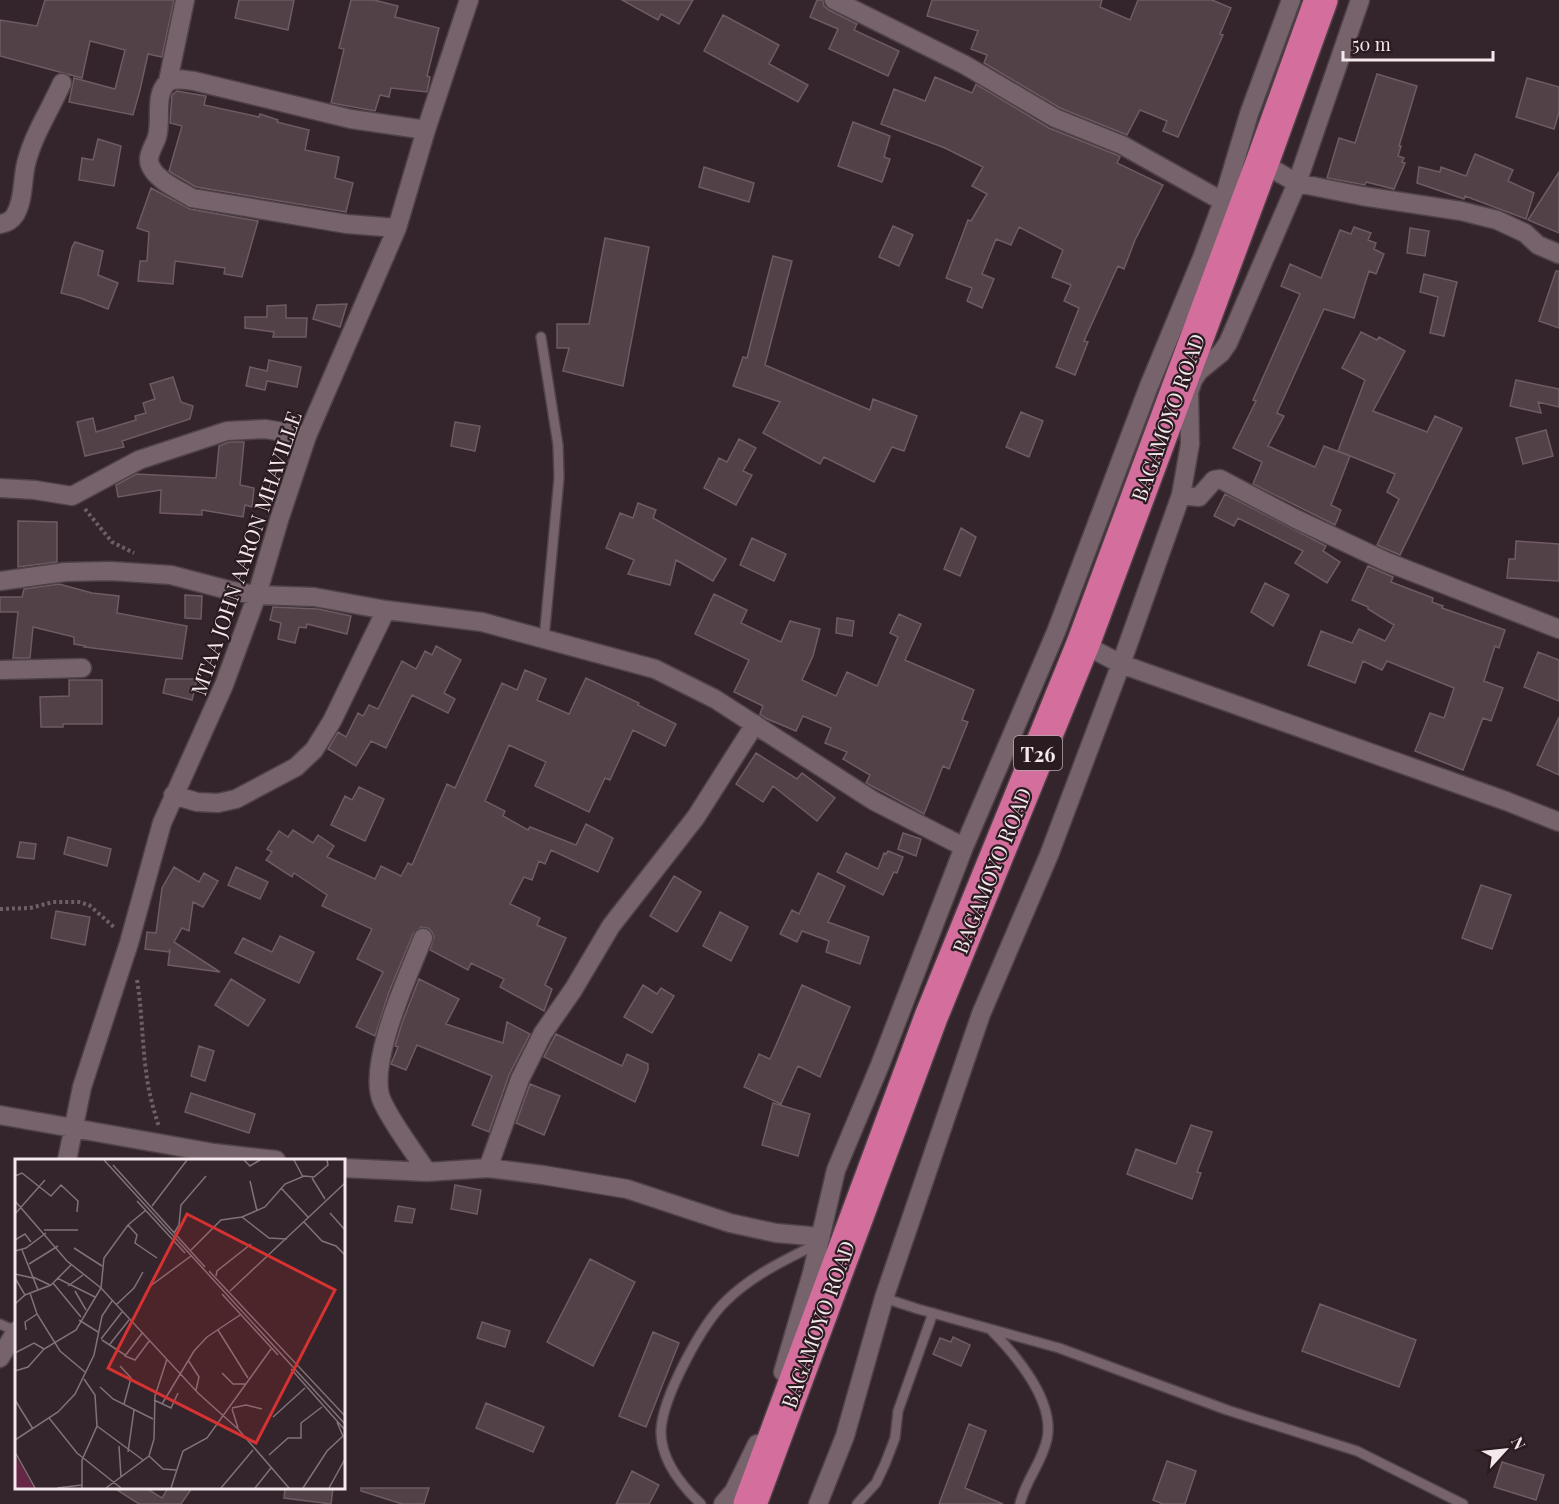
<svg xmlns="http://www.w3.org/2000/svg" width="1559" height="1504" font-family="'Playfair Display',serif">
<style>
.building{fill:#534148;stroke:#6e5b63;stroke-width:1.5}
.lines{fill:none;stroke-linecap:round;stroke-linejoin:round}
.lane-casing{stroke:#4f4247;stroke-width:12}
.street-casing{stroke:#4f4247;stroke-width:21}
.highway-casing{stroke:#4f4247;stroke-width:36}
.path{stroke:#6e5f66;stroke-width:4;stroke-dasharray:3 3;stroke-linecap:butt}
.lane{stroke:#76636b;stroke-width:9}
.street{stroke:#76636b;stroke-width:18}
.highway{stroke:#d46e9d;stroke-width:33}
.labels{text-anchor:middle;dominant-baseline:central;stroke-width:4.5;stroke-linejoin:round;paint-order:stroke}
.shield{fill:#2a1b21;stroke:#b7aaaf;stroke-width:1.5}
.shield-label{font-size:20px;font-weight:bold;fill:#f3e8ec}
.street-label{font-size:21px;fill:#f3e8ec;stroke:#2a1b21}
.inset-road{fill:none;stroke:#807278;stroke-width:1.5}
.view{fill:#d73232;fill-opacity:0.15;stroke:#d73232;stroke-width:3}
.inset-edge{fill:none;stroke:#f3e8ec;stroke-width:3}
</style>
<rect width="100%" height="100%" fill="#34242b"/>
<path class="building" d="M45,0h129l-12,57 -14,-3 -8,36 -7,25 -64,-13 5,-24 41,11 10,-39 -35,-9 -8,37 -82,-22v-36l37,6z
M239,0h55l-6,30 -53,-12z
M351,0h23l24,6 -3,11 44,11 -12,48 3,1 -3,15 -36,-4 -2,9 -9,-2 -5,16 -44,-8 13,-54 -5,-1z
M622,0h71l-14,24 -18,-10 -3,6z
M817,0h6l1,6 5,4 28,14 -3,6 45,21 -11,25 -59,-27 9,-20 -28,-12z
M932,0h170l-2,7 30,13 8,-20h74l19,8 -11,26 3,1 -45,102 -15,-6 4,-10 -27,-11 -13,25 -67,-27 -76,-45 3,-8 -16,-6 7,-18 -51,-15z
M723,15l56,30 -10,19 39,21 -10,17 -94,-51z
M1377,74l40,12 -18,60h2l-3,10 6,2 -2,4 3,1 -11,26 -28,-7 -1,3 -38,-7 12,-40 16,5z
M935,77l37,16 4,-9 73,44 68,27 3,2 -3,6 46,22 -28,55 -11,29 -6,-3 -34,75 4,1 -13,33 -19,-8 23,-59 -15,-7 7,-16 -19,-8 11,-27 -44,-23 -8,18 -15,-6 -14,35 12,5 -12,29 -15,-7 5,-13 -26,-10 22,-58 3,1 16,-27 -15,-8 11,-19 -38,-19 -64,-24 13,-35 31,12z
M1527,78l32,9v25l-5,17 -38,-12z
M177,91l29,5 -2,9 55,12 1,-3 18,6 -1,2 32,8 -4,20 34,7 -4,21 18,5 -7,29 -150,-25 -26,-15 -1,-1 13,-45 -12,-3 2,-28z
M853,122l37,14 -6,21 6,2 -8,23 -44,-16z
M98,139l23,7 -7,40 -35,-6 3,-22 11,2z
M1475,154l38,16 -5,11 26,12 -8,26 -61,-23 -1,3 -47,-16 2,-16 21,5 1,-5 25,9z
M704,167l50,16 -5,19 -50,-15z
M1559,172v61l-31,-13z
M151,188l39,21 68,12 -16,56 -18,-3 1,-6 -50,-7 -2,23 -35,-3 2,-20h7l2,-29 -12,-4z
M893,226l20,9 -14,31 -20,-9z
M1354,227l17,6 -3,7 8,3 -2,6 10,5 -8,20 -7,-3 -15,47 -30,-9 -47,104 7,3 -16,30 47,21 9,-21 26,10 -19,49 10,5 -6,15 -82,-41 9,-22 -29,-14 23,-47 -3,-1 47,-106 -19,-8 9,-22 31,14 19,-48 11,4z
M1410,228l19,3 -4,25 -18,-3z
M605,238l44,9 -26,139 -60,-15 6,-23h-12v-24h32z
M75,242l28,9 -5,24 20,8 -10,26 -28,-11 -19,-5 11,-46z
M773,256l19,5 -27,104 105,45 3,-11 44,17 -13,35 -12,-4 -18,35 -50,-25 -4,7 -57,-31 17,-31 -47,-16 10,-29 4,1z
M1556,271h3v57l-20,-7z
M1424,274l33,8 -13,54 -14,-3 8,-36 -18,-5z
M347,304l-7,23 -27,-8 4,-14z
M286,305v13h21l-1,19h-33l1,-5 -29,-4v-11h22v-11z
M1361,332l16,8 2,-3 26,14 -32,60 54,21 8,-16 27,12 -62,127 -23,-10 22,-46 -12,-7 8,-18 -57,-23 27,-71 -23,-12z
M269,360l32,7 -4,20 -30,-6 -2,9 -19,-4 4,-19 17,4z
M173,377l8,25 12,4 -3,13 -68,22 2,6 -39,9 -8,-34 16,-4 3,14 40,-12 -1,-4 11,-3 -3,-10 12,-4 -5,-15z
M1516,380l43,9v18l-21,-5 3,11 -31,-7z
M1021,412l22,9 -14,36 -23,-10z
M455,422l25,4 -5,25 -24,-5z
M1546,430l7,26 -30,8 -7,-26z
M739,439l17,9 -13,23 9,4 -16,30 -32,-17 15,-30 8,4z
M229,442h15l-4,43 14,3 -2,19 -7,-2 -2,12 -41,-7v5l-42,-2 1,-23 -43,7 -2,-12 20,-11 80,4 3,-32z
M1225,494l101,52 -3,5 17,11 -13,21 -32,-20 8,-12 -65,-33 -4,8 -20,-10z
M638,503l18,7 -3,8 73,41 -13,22 -37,-21 -6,25 -42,-11 6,-14 -28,-12 14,-35 13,5z
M18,521l39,1v40l-39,5z
M961,528l15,9 -16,39 -16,-7z
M752,538l34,16 -12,27 -34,-16z
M1516,541l43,3v37l-52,-3 2,-19h6z
M1368,566l25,11 -2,5 42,16 -1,4 11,4 -1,2 63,22 -6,18 -4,-2 -11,35 19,7 -12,33 -8,-3 -20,52 -48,-19 15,-38 14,5 10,-30 -67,-27 -5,9 -19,-9 -8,22 -47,-18 13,-34 31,12 7,-14 26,12 9,-16 -26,-16v-2l-16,-7z
M1265,583l24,12 -16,31 -22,-14z
M59,584l33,9 27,3 -2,17 70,13 -5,33 -98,-12 1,-1 -11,-2v-7l-41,-10 -3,31h-17l5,-46h-18v-15h22l2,-8z
M714,594l33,16 -6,13 40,19 9,-21 30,8 -7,27 -11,24 34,16 11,-24 30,14 21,-49 -8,-4 9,-19 22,10 -16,36 69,30 -12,30 6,2 -19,47 -6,-3 -19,48 -58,-31 4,-8 -27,-16 4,-7 -22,-9 6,-15 -28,-12 -7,15 -31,-13 -5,-4 3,-8 -29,-14 15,-32 -54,-26z
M185,595l17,1 -1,23 -16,-1z
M273,607l45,2 33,7 -4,18 -40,-10 -1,4 -7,-1 -4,16 -17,-4 3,-16 -11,-3z
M837,618l17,3 -2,15 -16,-3z
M436,646l25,14 -17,33 11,6 -7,14 -36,-18 -26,53 -15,-7 -15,25 -28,-17 10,-17 8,5 12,-24 5,3 6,-11 9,4 24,-48 14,8 9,-18 7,4z
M1538,652l21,8v41l-35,-14z
M525,670l21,9 -9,21 32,14 17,-36 53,25 -1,2 38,19 -11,22 -32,-16 -23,50 -5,-2 -16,34 -54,-26 11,-24 -37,-17 -24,56 20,10 -2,5 25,14 2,-3 46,18 10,-21 27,14 -15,34 -47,-22 -6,14 -6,-3 -7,19 -8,-3 -14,27 30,14 -3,7 29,13 -21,47 7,4 -8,22 -44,-24 4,-8 -33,-16 -3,7 -38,-20 4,-13 -2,-5 -4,-4 -7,-1 -8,7 -24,58 -14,44 -19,-9 27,-55 -26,-13 15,-30 -50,-23 5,-11 -33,-22 -2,4 -26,-17 6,-8 -5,-3 12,-18 9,6 5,-7 20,13 5,-8 16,11 -7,11 48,22 6,-13 20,10 7,-13 4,2 35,-81 8,4 47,-105 15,7z
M166,679h31l-5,21 -29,-7z
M69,680h33v44h-39v3h-22l-1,-30 29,-1z
M1559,717v58l-22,-10z
M756,753l41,26 5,-6 33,25 -18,23 -44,-35 -10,16 -27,-18z
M359,787l25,12 -19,42 -34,-16 14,-29 7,4z
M903,833l18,6 -5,17 -18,-7z
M68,837l43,12 -4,17 -43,-12z
M20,842l16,2 -2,15 -17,-2z
M888,851l15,6 -6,16 -3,-1 -11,23 -46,-23 9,-19 32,16 6,-16 2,1z
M174,867l25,15 5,-9 14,8 -15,26 -10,-5 -4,29 -7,-3 -8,14 46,30 -52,-7 2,-16 -1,3 -24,-3 2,-17 9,1 6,-45z
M236,867l32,15 -8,17 -32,-14z
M818,873l27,13 -17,36 41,15 -9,27 -34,-12 3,-11 -27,-10 -5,11 -17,-8 12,-24 7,4z
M674,876l27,16 -24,40 -27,-16z
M1481,885l30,10 -19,54 -30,-11z
M56,911l34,6 -5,28 -34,-7z
M720,912l28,15 -17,34 -28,-15z
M280,936l34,16 -15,31 -64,-30 8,-15 29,14z
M231,979l34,21 -17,26 -33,-21z
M419,979l40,20 -13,25 57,19 4,-21 23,12 -21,41 -20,57 -17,-7 20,-49 -75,-31 -11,25 -15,-6 7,-17 -3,-1 7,-23z
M643,985l14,9 4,-6 13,8 -22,37 -28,-16z
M802,985l48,22 -30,70 -22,-11 -17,38 -37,-17 15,-33 11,5z
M556,1034l66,32 5,-12 21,10v6l-13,32 -91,-45z
M199,1046l15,5 -9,30 -14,-5z
M530,1084l30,12 -16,39 -28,-12z
M191,1093l64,21 -6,19 -64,-21z
M773,1103l37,11 -12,42 -36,-11z
M1191,1125l21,7 -15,40 4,1 -9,26 -65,-25 9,-25 40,15z
M455,1185l26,5 -4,24 -26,-5z
M398,1206l17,3 -3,14 -17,-2z
M590,1259l45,23 -42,84 -46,-24z
M1320,1304l96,36 -17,47 -97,-36z
M482,1322l28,9 -5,16 -28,-9z
M653,1332l26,11 -33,84 -27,-11z
M953,1337l17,8 -9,21 -28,-12 7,-16 11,4z
M486,1403l58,24 -11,25 -57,-24z
M969,1424l17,7 -21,57 38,16h-64z
M1167,1461l29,10 -11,33h-22l-10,-4z
M1502,1462l42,13 -8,25 -42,-13z
M632,1471l27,14 -10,19h-33z
M114,1488h32l16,10 6,-10h24l-11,16h-42z
M285,1488h48l-2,16 -47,-6z
M361,1488h68l-5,16h-22l-41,-13z"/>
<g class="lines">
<defs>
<path id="lane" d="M541,337l17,108 1,33 -15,161
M884,1298l34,11 141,39 168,62 130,41 106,53
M0,1324l16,7
M991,1330c25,25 64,71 56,109 -5,24 -22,42 -27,65
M701,1504c-19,-18 -41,-45 -40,-74 2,-34 41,-106 65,-129 26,-26 61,-42 93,-58
M857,1504l19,-21 9,-19 10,-26 3,-27 35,-98"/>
<path id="street" d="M834,0l131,65 90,53 67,27 109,61
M168,81l17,-81
M1262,163l35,20 65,13 99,15 36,9 28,13 13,12 21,9
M0,224c7,-1 11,-3 15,-9 9,-15 7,-34 11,-51 7,-29 24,-54 36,-81
M397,228l-50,-4 -155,-26c-13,-8 -34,-17 -41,-31 -6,-10 3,-20 6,-30 5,-16 -3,-42 10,-54 7,-6 18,-3 27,-2l157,38 75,11
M0,488l35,2 37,6 67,-36 88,-29 38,-2 42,7
M1181,495l18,2 15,-17 6,-1 76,40 91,43 172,67
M0,581l65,-9 45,-1 61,4 61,16 25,4 57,2 72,13 96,12 173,47 60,30 159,102 90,46
M1083,644l38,20 385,137 53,21
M0,670l82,-2
M173,795l24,7 21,1 18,-4 60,-32 18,-17 18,-29 54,-111
M423,938c-14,36 -57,127 -41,163 11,24 31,49 45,71
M0,1115l214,38 62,7
M67,1160l15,-73 47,-144 33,-120 62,-138 33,-90 22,-75 28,-84 90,-208 29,-98 43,-130
M344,1168l83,4 61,-4 55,7 84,14 103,34 46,10 45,4
M488,1168l32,-89 23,-46 30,-43 38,-64 85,-109 59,-93
M0,1358l16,-27
M783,1372l29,-99 24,-103 44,-105 84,-218 92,-215 93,-246 53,-128 21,-57 26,-87 42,-114
M723,1504l11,-13 23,-47
M818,1504l27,-68 39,-138 97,-284 68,-159 72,-191 60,-169 9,-51 -1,-52 4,-12 6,-9 22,-18 7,-10 69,-160 63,-183"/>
<path id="highway" d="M750,1504l181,-487 152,-373 179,-481 59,-163"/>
</defs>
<use href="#lane" class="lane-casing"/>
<use href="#street" class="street-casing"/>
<use href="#highway" class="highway-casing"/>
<path class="path" d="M85,509l27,33 22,11
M0,909l30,-1 23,-6h26l10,3 26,23
M137,980c5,30 5,60 9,91 2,19 7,37 13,56"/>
<use href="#lane" class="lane"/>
<use href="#street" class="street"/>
<use href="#highway" class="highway"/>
</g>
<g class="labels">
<rect class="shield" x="1014" y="736" width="48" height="34" rx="4.5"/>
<g class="shield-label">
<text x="1038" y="753">T26</text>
</g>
<g class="street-label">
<text transform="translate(1167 417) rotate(-70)">BAGAMOYO ROAD</text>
<text transform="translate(245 553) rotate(-71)">MTAA JOHN AARON MHAVILLE</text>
<text transform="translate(991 870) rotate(-68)">BAGAMOYO ROAD</text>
<text transform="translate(817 1324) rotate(-70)">BAGAMOYO ROAD</text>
</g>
</g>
<g transform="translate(15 1159)">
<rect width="330" height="330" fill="#34242b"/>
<path d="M0,296l19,33h-19z" fill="#662646"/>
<path class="inset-road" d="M89,1l241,264M229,1l6,6 10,-6M279,1l9,17M98,6l92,102M0,17l7,-3 29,23 10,-11 17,16 -1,11M297,19l13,21M235,22l7,30M266,29l27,29M0,42l52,60 34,27 97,105 40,36 51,59M122,42l48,52M137,47l35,-46M315,54l15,17M0,55l30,-34M227,58l27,21 18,1M289,63l18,19 14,5 9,9M113,66l9,10 -2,8 22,15M29,71h34M159,74l5,-8 2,-20 25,-29M0,81l10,-6 6,8M59,89l28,18M7,91l16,40M176,91l30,-30 21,-3 23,-10 20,-23 19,-8 10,1 14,-12 -1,-5M0,92l11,-3 20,-15M14,105l29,-18M194,112l136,145M0,115l18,4M201,117l1,-5 34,-27M18,118l17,8M0,119l10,17M42,119l38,19M38,124l28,34M53,127l15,-11M134,128l42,-31M60,132l11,19M215,132l115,-108M15,134l7,21 23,37 25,21M207,135l56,61M0,145l10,-9 26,-10 20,-20M101,146l18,-17 9,-16M64,161l19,12M11,171l-1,-8 12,-8M203,171l30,48M128,173l-18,24 10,4 15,-20M86,180l21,-27M87,181l23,15M95,185l19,-24M0,194l19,-10 10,6M173,201l11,17 -3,13M105,207l11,12 -7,26M276,210l54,61M0,212l13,-4 16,-18 32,-19 25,-42 3,-30 24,-33 18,-15M207,214l11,11h12M85,228l13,12 40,20M0,241l18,29M139,241l17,8 7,-15M147,245l32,-53 13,-14 33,-22M217,249l14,-3 16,4M217,250l6,19M258,258l32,-29M34,259l28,35 44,35M82,267l46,34M0,281l43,-28 17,-18 19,-39 8,-39 10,-15M104,287l2,31M0,293l20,36M113,293l6,-42M254,296l19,-17h13v-15l21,-16M134,297l14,13 13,1M42,329l25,-3M67,329v-28l15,-34 -2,-31 -11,-16M91,329l43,-32 5,-17 1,-43 12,-37M156,329l12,-37 24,-13 64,-89M206,329l32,-38M240,329l16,-20M288,329l24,-37 16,-15 -6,-14M314,329l16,-29"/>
<path class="view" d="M172,55l148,76 -79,153 -148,-75z"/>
<rect width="330" height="330" class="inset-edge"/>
</g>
<g transform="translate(1505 1450) rotate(63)" stroke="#2a1b21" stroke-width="4.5" paint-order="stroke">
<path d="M0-4.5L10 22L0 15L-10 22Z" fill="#f3e8ec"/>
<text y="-9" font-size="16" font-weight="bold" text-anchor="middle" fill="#f3e8ec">N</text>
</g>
<path d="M1343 51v9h150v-9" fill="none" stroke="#f3e8ec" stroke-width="3"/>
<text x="1352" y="51" font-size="18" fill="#f3e8ec" stroke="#2a1b21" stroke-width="4.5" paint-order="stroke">50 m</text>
</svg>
